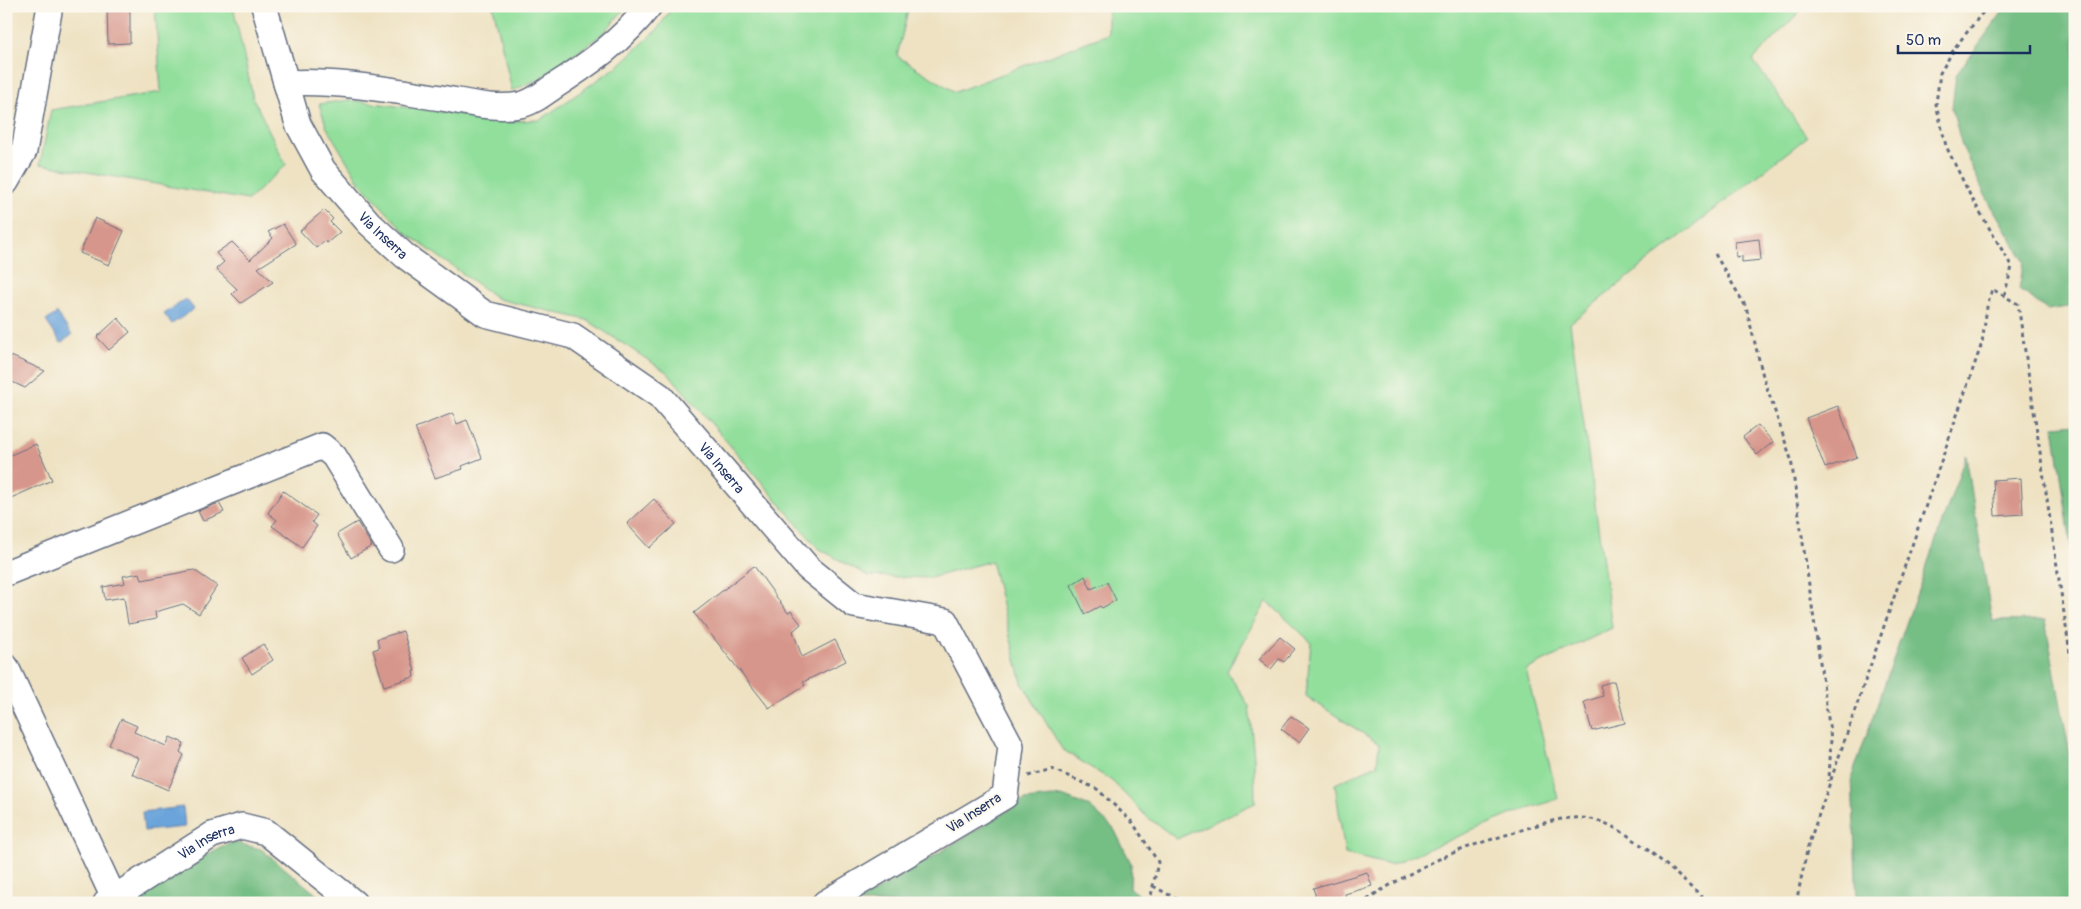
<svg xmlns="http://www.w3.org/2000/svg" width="2081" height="909" font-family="Pangolin,sans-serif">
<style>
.green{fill:#92df9c;stroke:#56877d}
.forest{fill:#75be84;stroke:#487671}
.water{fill:#6ba4da;stroke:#436a9c}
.building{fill:#d7968b}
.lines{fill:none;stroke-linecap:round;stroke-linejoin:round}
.minor-casing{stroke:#656e81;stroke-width:28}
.path{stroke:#656e81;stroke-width:3;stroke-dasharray:4 4;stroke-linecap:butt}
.minor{stroke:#fff;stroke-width:25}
.labels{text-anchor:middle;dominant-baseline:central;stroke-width:4;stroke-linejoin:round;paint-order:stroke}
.street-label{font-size:14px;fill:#1b2f5e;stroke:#fbf7ec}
</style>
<rect width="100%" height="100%" fill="#fbf7ec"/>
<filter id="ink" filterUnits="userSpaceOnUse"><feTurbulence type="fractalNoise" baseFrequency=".02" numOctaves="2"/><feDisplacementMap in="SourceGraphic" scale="10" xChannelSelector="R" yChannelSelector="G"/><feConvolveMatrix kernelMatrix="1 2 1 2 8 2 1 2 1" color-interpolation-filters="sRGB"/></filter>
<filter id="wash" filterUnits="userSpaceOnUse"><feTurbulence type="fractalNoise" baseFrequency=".0096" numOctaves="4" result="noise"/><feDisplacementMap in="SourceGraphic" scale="20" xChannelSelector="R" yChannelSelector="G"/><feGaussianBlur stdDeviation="1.12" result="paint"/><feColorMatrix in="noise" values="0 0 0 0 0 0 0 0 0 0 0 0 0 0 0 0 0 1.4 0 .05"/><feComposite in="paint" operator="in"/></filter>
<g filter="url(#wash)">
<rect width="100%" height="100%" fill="#eee2c2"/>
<path class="green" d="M155,6h78l20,92 33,67 -38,35 -208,-36 11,-54 110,-18z
M493,6h134l-24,28 -62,44 -29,13z
M673,6h236l-12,50 58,36 153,-58v-28h697l-52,54 54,77 -237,186 42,305 -86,42 32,129 -46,15 -122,51 -45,-11 -10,-70 42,-19 2,-21 -73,-48 5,-54 -44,-41 -40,70 22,35 5,51 1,46 -78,36 -30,-22 -35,-36 -50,-32 -40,-66 -31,-122 -61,17 -62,-2 -50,-28 -150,-175 -81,-53 -89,-21 -92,-66 -46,-50 -33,-55 -8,-24 30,-4 165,21 26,-1 79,-55 38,-35z"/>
<path class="forest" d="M2007,6h68v300l-28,4 -28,-21 5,-28 -39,-66 -23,-49 -10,-38 4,-33z
M2075,424v150l-21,-148z
M1966,455l26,166 53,-1 30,161v122h-218l-5,-127z
M1062,796l28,11 24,22 17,34 -1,26 21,14h-294l168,-103z
M233,842l28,7 66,54h-197l75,-48z
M1424,895l37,8h-54z"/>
<path class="water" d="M186,299l8,10 -22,15 -8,-10z
M57,313l15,22 -11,8 -15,-22z
M183,807l2,20 -41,4 -2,-19z"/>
<g id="blocks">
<path class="building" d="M107,8h23v35l-22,1z
M324,210l9,9 -3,3 10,10 -13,11 -2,-3 -9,8 -16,-17z
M95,218l29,13 -15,34 -29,-12z
M283,224l13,20 -38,24 15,14 -32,21 -9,-9 5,-5 -21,-20 8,-7 -8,-9 16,-11 18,18 23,-22 -5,-6z
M1759,239l2,21 -19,2v-6l-6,1 -1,-15z
M118,318l12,14 -21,18 -12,-13z
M11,356l34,15 -20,17 -19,-9v-12z
M1838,406l19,51 -32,11 -19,-50z
M453,413l4,11 10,-4 15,38 -20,8 1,3 -28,9 -20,-50z
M1758,425l15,17 -16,13 -14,-18z
M36,444l16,36 -41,18 -5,-11v-30z
M2021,478l2,36 -28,2 -2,-36z
M283,491l34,24 -5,7 5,4 -15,21 -30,-21 5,-6 -9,-7z
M654,499l22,25 -27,24 -22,-24z
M219,503l5,9 -21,9 -5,-10z
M357,522l15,24 -21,12 -14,-24z
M754,566l34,47 3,-2 10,13 -8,7 9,26 33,-17 11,21 -43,21 2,3 -36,23 -75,-95z
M194,570l23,16 -18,28 -16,-10 -28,8 1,7 -28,5 -4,-27 -19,3 -2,-13 22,-4 -2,-7 17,-3 2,7z
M1085,576l6,13 16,-7 9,18 -14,8 -2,-2 -15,8 -14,-29z
M403,631l12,40h-2l1,6 -30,9 -11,-36 6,-2 -2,-9z
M1280,637l15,12 -11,13 -5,-3 -8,10 -12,-10z
M263,644l10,16 -21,14 -10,-16z
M1614,681l11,42 -33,8 -8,-29 19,-6 -3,-11z
M1291,716l18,12 -10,14 -18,-13z
M121,719l16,7 -3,6 32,14 4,-9 14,6 -4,9 4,3 -16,35 -36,-16 7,-16 -30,-13z
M1367,872l5,14 -27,8 1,5 -6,4h-22l-5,-15z"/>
</g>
</g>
<g filter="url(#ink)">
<use href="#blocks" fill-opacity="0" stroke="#656e81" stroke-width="1"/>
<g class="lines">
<defs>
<g id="minor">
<path id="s1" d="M264,6l34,118 25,46 46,53 36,33 80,58 88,22 87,60 148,172 46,37 91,16 66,125 -6,50 -180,107"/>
<path d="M286,83c52,-3 103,7 155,15 25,4 54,12 79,7 12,-2 24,-12 33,-18 36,-23 70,-47 96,-81"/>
<path d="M6,182l18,-31 26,-145"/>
<path d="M6,573l316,-127 12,10 57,93"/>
<path d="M6,667l108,231"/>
<path id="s2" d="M106,903l106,-68 30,-9 24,6 88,71"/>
</g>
</defs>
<use href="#minor" class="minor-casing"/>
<path class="path" d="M1988,6l-32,40 -16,27 -4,31 10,42 24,49 42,72 -8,29
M1715,254l31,53 17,69 28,83 40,280 -2,42
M1028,776l24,-7 45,20 36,34 25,39 -7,34 -5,7
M1153,886l31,17
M1360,903c32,-19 65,-40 101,-53 17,-7 36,-12 54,-18 30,-9 60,-22 92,-8 32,14 74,54 101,79
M1796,903l12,-57 174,-503 5,-36 5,-18 26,15 57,383"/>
<use href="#minor" class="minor"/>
</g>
</g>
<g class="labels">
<g class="street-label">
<text stroke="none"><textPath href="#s1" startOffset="264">Via Inserra</textPath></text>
<text stroke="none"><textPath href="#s1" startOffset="684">Via Inserra</textPath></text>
<text transform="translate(974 813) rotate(-33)">Via Inserra</text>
<text stroke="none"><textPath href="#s2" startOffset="118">Via Inserra</textPath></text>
</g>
</g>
<rect width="2081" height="909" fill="none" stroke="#fbf7ec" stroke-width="25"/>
<path d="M1898 45v8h132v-8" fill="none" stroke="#1b2f5e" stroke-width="2.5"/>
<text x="1906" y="45" font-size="15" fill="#1b2f5e" stroke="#fbf7ec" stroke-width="4" paint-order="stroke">50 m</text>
</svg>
